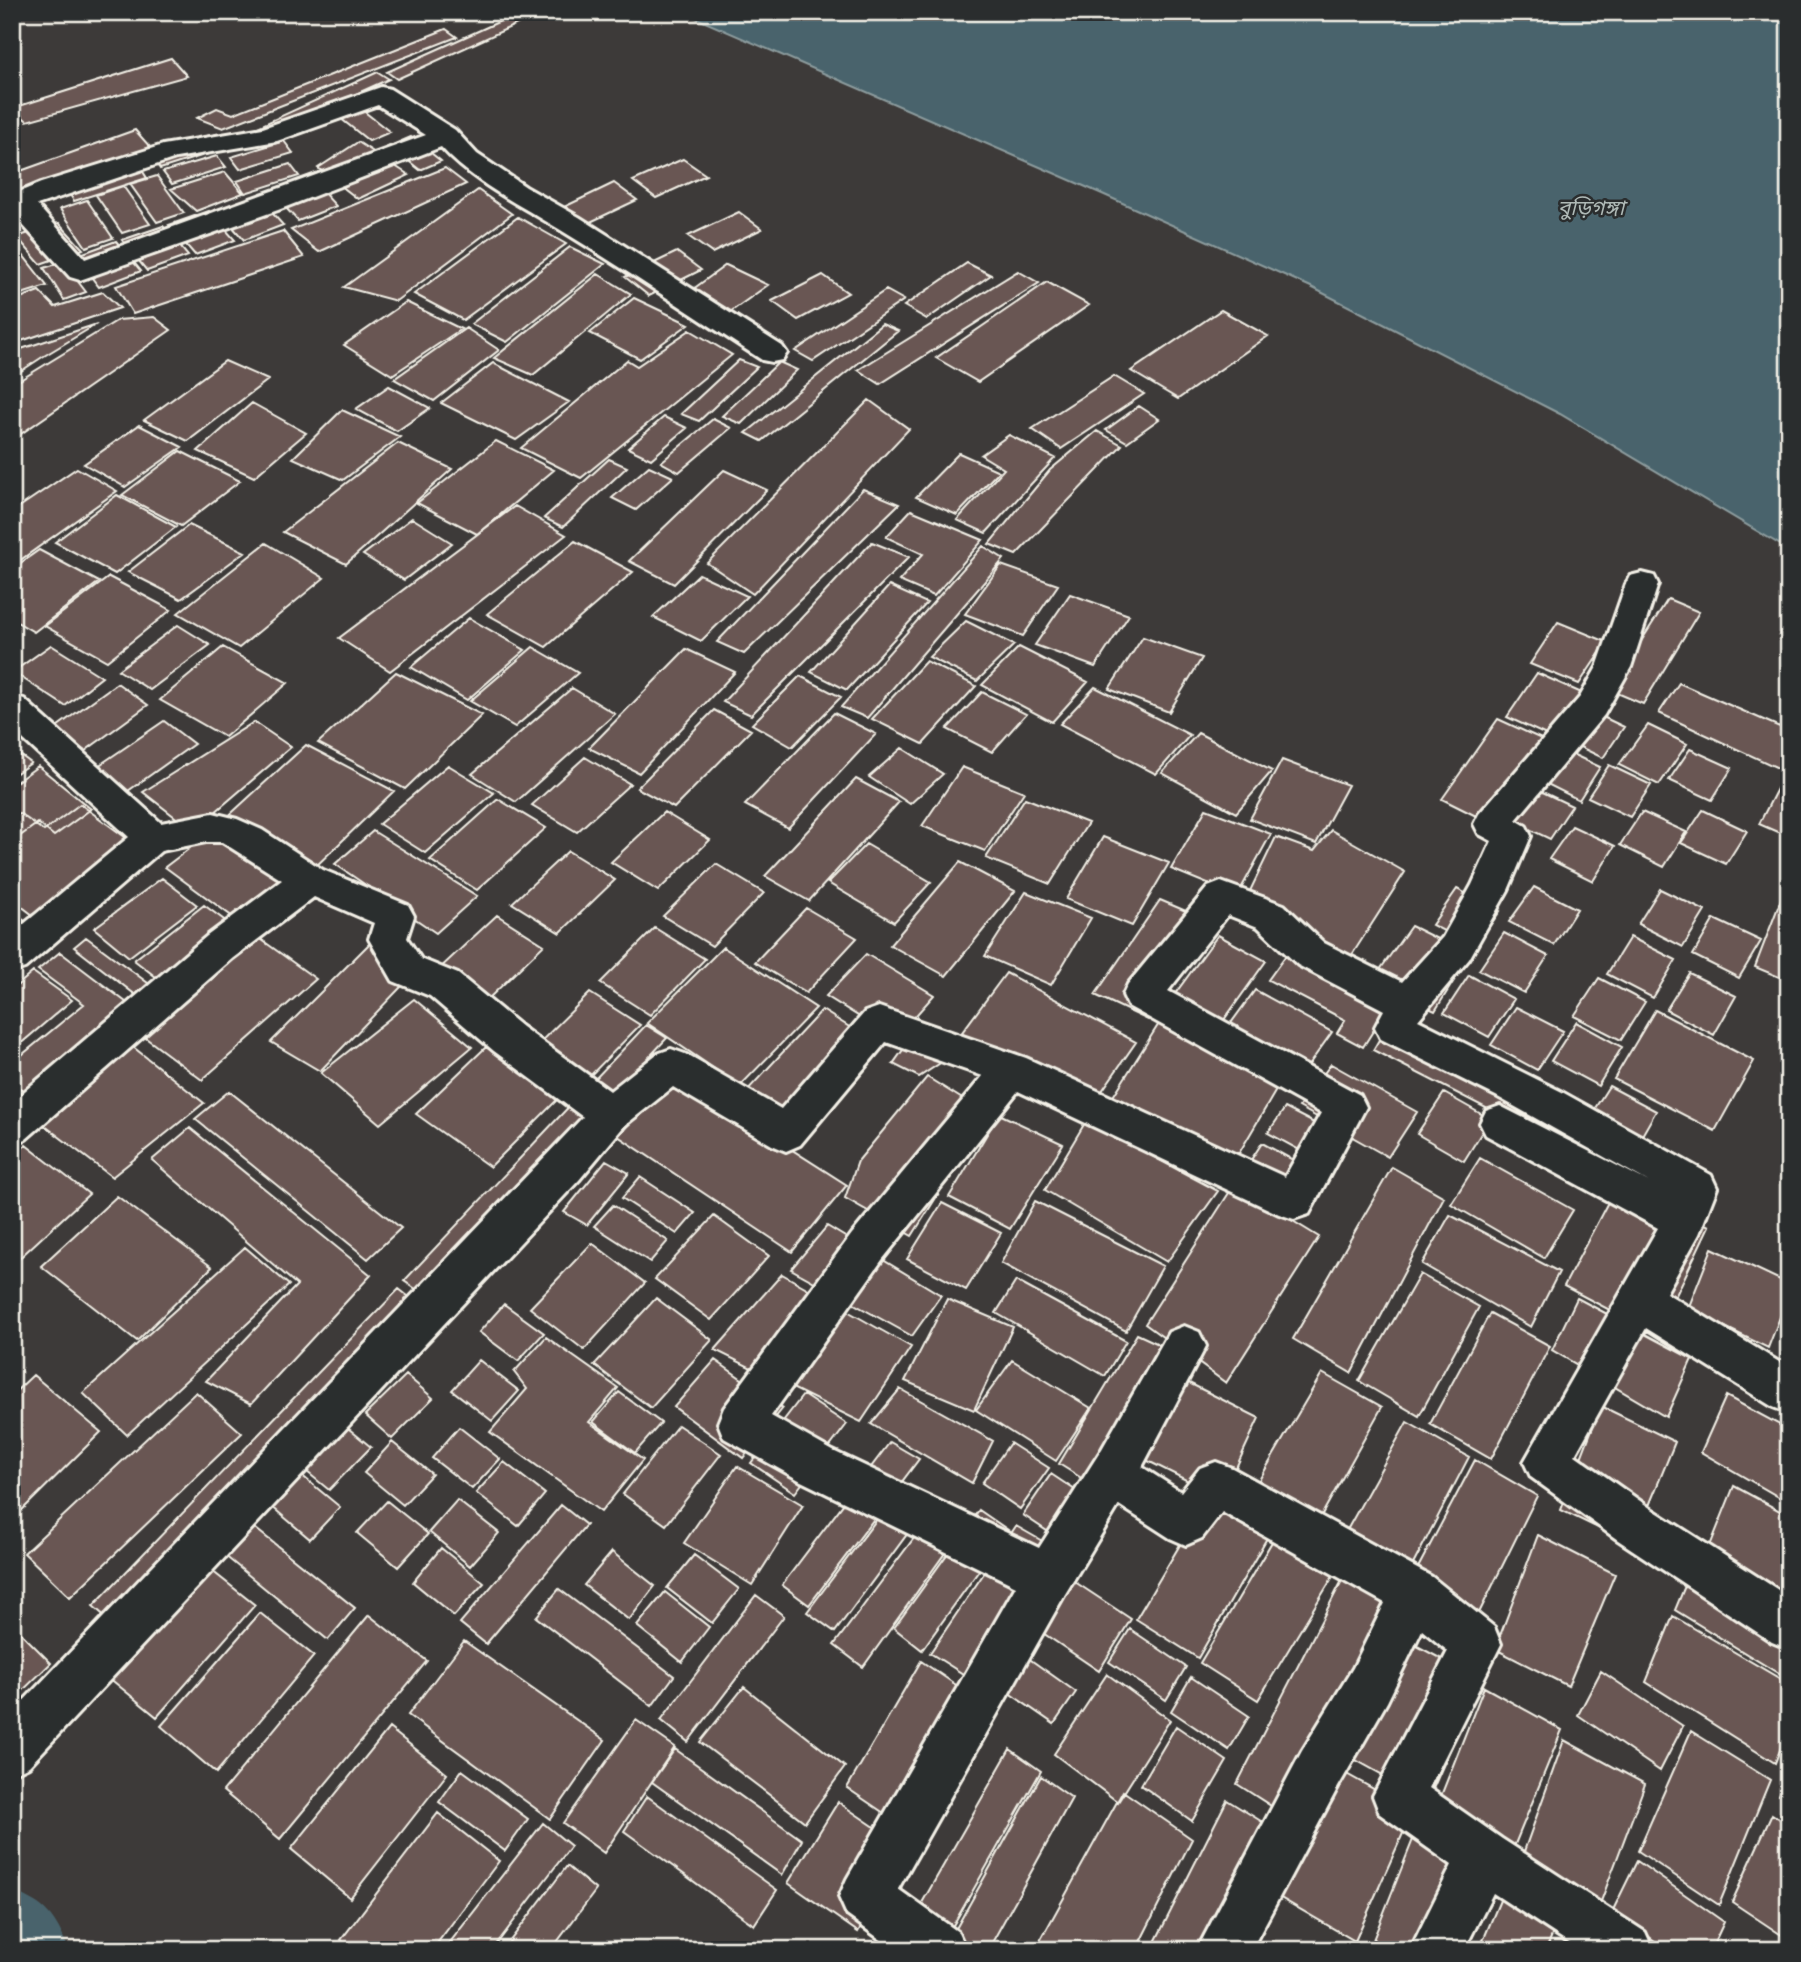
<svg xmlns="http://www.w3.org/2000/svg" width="1801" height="1962" font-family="Kalam,'Noto Sans Bengali',sans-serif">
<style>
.water{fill:#48646c;stroke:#8d9c9e;stroke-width:2}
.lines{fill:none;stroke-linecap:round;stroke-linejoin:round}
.canal{fill:#48646c;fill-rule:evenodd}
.building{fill:#695753;stroke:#f4f1e8;stroke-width:2}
.minor-casing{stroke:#f4f1e8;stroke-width:6}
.minor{fill:#2a2d2e;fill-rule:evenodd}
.labels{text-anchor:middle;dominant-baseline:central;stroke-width:5;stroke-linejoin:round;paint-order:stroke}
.far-water-label{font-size:21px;font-style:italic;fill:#afb9b6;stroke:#2a2d2e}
</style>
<rect width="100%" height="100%" fill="#3d3a39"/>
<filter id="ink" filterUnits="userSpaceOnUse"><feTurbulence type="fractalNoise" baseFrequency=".0143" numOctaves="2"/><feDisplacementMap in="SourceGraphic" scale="14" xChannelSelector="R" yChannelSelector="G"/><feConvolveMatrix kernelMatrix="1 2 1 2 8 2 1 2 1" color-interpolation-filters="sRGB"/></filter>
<g filter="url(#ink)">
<path class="water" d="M682,12h1107v538l-229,-136 -249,-127 -211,-94z"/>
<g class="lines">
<path class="canal" d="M12,1891c35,14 42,24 57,59h-57z"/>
</g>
<path class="building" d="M516,14l10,6 -129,59 -10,-7z
M446,29l11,8 -234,91 -26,-10 20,-10 16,6z
M171,58l16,18 -160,45 -14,-13z
M378,72l11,7 -139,63 -10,-7z
M361,109l29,23 -21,9 -29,-23z
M135,130l16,18 -127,46 -12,-15v-5z
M411,137l30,24 -21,9 -30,-24z
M206,140l8,12 -54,17 -8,-13z
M284,141l9,12 -53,16 -9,-12z
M358,142l51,33 -51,24 -40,-31z
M217,156l9,11 -54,17 -9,-12z
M683,159l23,16 -50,23 -23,-17z
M138,164l9,14 -73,23 -9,-14z
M290,164l9,12 -54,17 -8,-12z
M445,168l21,16 -147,68 -28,-22z
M225,172l18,21 -47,18 -25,-22z
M157,176l27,37 -27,9 -27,-38z
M310,178l26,28 -38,15 -27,-29z
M614,183l23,17 -51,24 -22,-17z
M123,186l27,38 -28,9 -26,-38z
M478,190l34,24 -116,87 -52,-14z
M257,196l26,29 -39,15 -26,-30z
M87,200l26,38 -27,9 -26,-38z
M209,211l26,29 -40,15 -26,-30z
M739,212l23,17 -50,24 -24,-17z
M518,217l48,27 -103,76 -49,-26z
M59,223l24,26 -43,15 -23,-27z
M163,226l25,30 -41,15 -25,-31z
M283,231l21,26 -171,57 -17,-28z
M12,241l35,45 -35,11z
M116,241l25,30 -42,16 -24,-31z
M570,247l35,17 -98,78 -36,-18z
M677,252l24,18 -52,26 -24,-19z
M63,262l23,30 -22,8 -20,-32z
M967,263l24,12 -64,44 -23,-13z
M726,265l42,20 -38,27 -41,-20z
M1018,271l21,12 -159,101 -22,-14z
M598,274l33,20 -98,81 -39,-17z
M823,275l25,18 -50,27 -26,-19z
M1047,282l42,23 -111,77 -42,-24z
M886,290l18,10 -91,61 -18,-10z
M39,291l16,16 48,-15 17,16 -108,36v-43z
M634,298l55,26 -49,35 -50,-26z
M406,302l55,27 -69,46 -48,-30z
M1221,310l47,26 -90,63 -47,-28z
M154,317l17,13 -159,110v-55l106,-65z
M97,324l-53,32 -32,21v-25z
M882,324l16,7 -136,110 -16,-8z
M466,328l33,22 -65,51 -40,-22z
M690,330l42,25 -151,123 -60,-30 106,-88 10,6z
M739,360l18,7 -58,54 -18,-7z
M225,361l43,19 -80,61 -44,-21z
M779,362l18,8 -56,54 -19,-8z
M493,363l76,39 -53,38 -75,-37z
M1114,376l30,18 -83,55 -29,-20z
M389,386l41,22 -33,23 -41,-22z
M869,400l40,29 -156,165 -46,-31z
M252,403l54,30 -52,44 -56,-26z
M1139,406l20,13 -32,23 -21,-12z
M342,410l58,27 -57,43 -50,-22z
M664,417l23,11 -36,31 -23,-11z
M713,419l18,9 -52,44 -18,-10z
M139,425l43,22 -57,40 -41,-23z
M1097,431l25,14 -106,110 -27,-11 61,-74z
M1009,435l46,23 -69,75 -29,-13 47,-51 -23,-14z
M496,441l58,29 -77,64 -60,-31z
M398,443l54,26 -106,95 -63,-32z
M180,451l60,30 -59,45 -59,-31z
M959,453l40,18 -42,44 -41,-18z
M609,459l18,8 -64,60 -19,-9z
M649,466l24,11 -37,33 -24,-12z
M77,468l40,23 -105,75v-54z
M724,470l43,20 -93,94 -45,-23z
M863,489l36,15 -155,150 -27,-12z
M117,495l59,32 -61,47 -60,-32z
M515,506l51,29 -176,136 -51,-33z
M911,510l72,30 -49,56 -35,-15 24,-27 -37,-17z
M412,518l40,25 -48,37 -41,-25z
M189,525l56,27 -64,47 -53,-27z
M575,541l58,31 -87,75 -59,-33z
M872,542l37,15 -158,158 -28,-13z
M266,543l58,35 -85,70 -61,-35z
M983,546l21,13 -137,159 -26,-11z
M39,550l60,32 -65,50 -22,-13v-50z
M1001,565l57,20 -35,51 -58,-22z
M699,574l48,22 -46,45 -48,-24z
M109,577l62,33 -64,51 -62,-35z
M889,586l38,17 -80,87 -36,-18z
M1070,594l59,21 -34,52 -60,-22z
M1668,599l31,13 -56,92 -33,-14z
M469,618l56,32 -58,50 -56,-33z
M966,621l48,24 -37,36 -48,-24z
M1558,622l49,20 -28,42 -49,-20z
M178,625l32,20 -60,45 -32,-20z
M1143,637l59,21 -33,54 -60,-23z
M51,645l51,32 -37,29 -52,-34z
M223,647l65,36 -63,54 -65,-37z
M533,647l45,26 -63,54 -45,-26z
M1019,647l69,35 -36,40 -70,-37z
M686,649l49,23 -96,101 -50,-25z
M926,661l50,25 -53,58 -51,-25z
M396,672l86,43 -77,74 -87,-46z
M1537,673l49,22 -29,45 -50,-23z
M800,676l41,21 -49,50 -40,-23z
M117,683l31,22 -63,46 -31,-22z
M1679,683l110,48v42l-130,-60z
M1095,687l95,48 -34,39 -96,-50z
M572,688l43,26 -99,88 -44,-28z
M982,692l44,22 -34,38 -45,-23z
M1582,707l42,20 -21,31 -42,-20z
M714,710l37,20 -77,78 -37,-20z
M834,713l42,21 -88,94 -43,-23z
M1498,719l50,23 -56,82 -50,-25z
M164,721l30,23 -66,47 -30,-25z
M254,722l37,25 -98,84 -50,-39z
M1648,725l39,19 -28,41 -40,-20z
M1198,733l74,38 -36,42 -74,-40z
M306,745l88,46 -82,79 -89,-49z
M902,748l41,26 -33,30 -41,-27z
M1559,748l41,19 -21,33 -42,-21z
M12,749l19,14 -19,13z
M1690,749l42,19 -20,32 -43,-20z
M585,757l45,27 -53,48 -45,-27z
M1282,760l66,25 -32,59 -66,-25z
M448,765l46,28 -69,60 -46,-29z
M1609,765l42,20 -21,32 -42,-20z
M38,766l53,43 -37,27 -16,-13 -26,19v-57z
M962,767l62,25 -39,59 -63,-25z
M856,779l43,23 -90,99 -44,-25z
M1781,781l8,3v53l-30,-13z
M1530,786l42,20 -22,33 -42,-20z
M1025,798l63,25 -38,61 -64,-26z
M498,799l48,29 -69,62 -47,-30z
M80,804l60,44 -98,74 -30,-23v-81l7,-5 25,18z
M1206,809l65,25 -34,62 -66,-27z
M1703,810l44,21 -21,33 -45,-21z
M664,812l46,28 -52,51 -47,-29z
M1642,812l44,20 -22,35 -44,-22z
M1572,826l43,20 -22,35 -44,-22z
M215,829l75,53 -49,41 -76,-56z
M1331,830l74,42 -55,86 -102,-63 28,-58 38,14z
M373,831l104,65 -41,37 -101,-69z
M1103,837l66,26 -37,63 -66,-27z
M866,844l65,38 -37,40 -66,-39z
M568,851l47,29 -55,53 -48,-30z
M960,862l55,29 -69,85 -56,-31z
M716,864l48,29 -52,53 -49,-30z
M162,878l35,27 -68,52 -35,-29z
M1534,887l43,22 -23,36 -45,-23z
M1457,889l43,22 -25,36 -43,-22z
M1660,889l45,22 -22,36 -45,-23z
M1785,889l4,2v90l-34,-14z
M1026,892l65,26 -40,67 -66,-29z
M1160,900l54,23 -66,97 -53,-25z
M204,905l31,23 -70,56 -31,-24z
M806,908l51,30 -51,55 -51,-31z
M12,912l29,20 -29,23z
M497,915l47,30 -58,56 -48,-31z
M1714,919l47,22 -22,37 -46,-23z
M1411,926l59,29 -35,56 -63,-30z
M655,928l50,31 -55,56 -50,-32z
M1504,933l44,23 -24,37 -45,-23z
M255,935l61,44 -114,101 -63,-47z
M378,935l48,26 -106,110 -49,-29z
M1218,935l48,26 -45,63 -49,-26z
M86,937l70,52 -10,14 -72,-56z
M1630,937l46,23 -23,38 -46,-24z
M723,947l93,61 -76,78 -93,-63z
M1291,948l101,53 -29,46 -26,-14 8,-13 -77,-40z
M60,952l79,60 -105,87 -22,-17v-19l72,-59 -46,-34z
M866,954l68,41 -39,44 -69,-43z
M33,972l39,28 -60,51v-61z
M1006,973l130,69 -41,59 -135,-66z
M1689,973l47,23 -22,39 -48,-25z
M1469,975l45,24 -25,38 -45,-24z
M1599,978l46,24 -24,38 -47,-24z
M1255,990l77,42 -29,41 -77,-43z
M590,993l50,32 -58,59 -50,-34z
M414,999l58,48 -92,77 -59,-51z
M1516,1007l47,24 -26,39 -46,-25z
M822,1010l37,23 -77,86 -38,-25z
M1655,1010l99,51 -39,70 -101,-52z
M1160,1022l122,58 -47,80 -123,-62z
M1576,1022l46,25 -24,39 -47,-25z
M646,1025l21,13 -241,258 -22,-15z
M1384,1031l296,150 -11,21 -296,-152z
M910,1040l38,18 -29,19 -26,-13z
M128,1043l76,60 -92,74 -76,-58z
M486,1047l73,51 -69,69 -74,-53z
M1331,1064l86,48 -29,45 -89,-50z
M675,1075l172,110 -55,67 -174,-116z
M927,1077l61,38 -76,121 -67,-38 13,-37z
M1609,1086l47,25 -24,42 -49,-26z
M229,1091l172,137 -33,31 -173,-140z
M1444,1093l46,26 -26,42 -47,-27z
M1285,1108l33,17 -17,26 -33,-18z
M999,1114l64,30 -53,85 -61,-32z
M1086,1121l132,70 -51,71 -122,-72z
M190,1128l181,147 -120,129 -45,-23 91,-96 -145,-125z
M1262,1143l33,18 -17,26 -33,-18z
M26,1145l63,49 -77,71v-109z
M1480,1158l93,52 -29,48 -93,-54z
M606,1160l23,13 -42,52 -23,-13z
M1392,1167l52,30 -93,176 -58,-34z
M640,1177l55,36 -18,21 -55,-36z
M1619,1181l90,45 -52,109 -93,-49z
M1234,1185l85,52 -93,146 -81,-59z
M117,1196l95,71 -75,74 -96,-75z
M1035,1201l128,65 -37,65 -125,-68z
M942,1203l59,30 -35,57 -59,-31z
M613,1205l55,36 -18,21 -56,-36z
M1450,1215l109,57 -28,55 -109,-63z
M714,1216l55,40 -58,64 -56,-41z
M827,1226l114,69 -29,41 -121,-67z
M592,1243l53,40 -61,67 -54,-42z
M245,1247l44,38 -162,150 -44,-42z
M1712,1248l77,36v10l-21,54 -80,-39z
M782,1274l129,73 -50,75 -146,-72z
M1420,1274l59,33 -60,109 -60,-35z
M1016,1281l110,60 -21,35 -109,-63z
M399,1289l14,11 -305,319 -15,-13z
M656,1298l56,42 -61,68 -57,-43z
M1577,1298l115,61 -26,58 -114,-67z
M947,1299l66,28 -39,83 -69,-29z
M504,1304l40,29 -26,28 -39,-29z
M1490,1313l60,33 -59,113 -61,-35z
M1137,1334l39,18 -77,137 -40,-25z
M546,1337l72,51 -29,34 54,38 -42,52 -111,-80 37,-43 -13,-17z
M479,1360l40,31 -27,30 -40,-31z
M715,1360l68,48 -40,50 -69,-51z
M1012,1360l79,48 -35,53 -80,-51z
M1322,1373l60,34 -66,118 -61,-38z
M33,1375l68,57 -89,88v-125z
M406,1375l27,23 -41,41 -27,-24z
M1185,1381l74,37 -37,80 -76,-38z
M900,1389l93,52 -21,42 -101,-59z
M196,1392l46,41 -172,164 -46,-44z
M619,1392l42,31 -26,30 -42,-31z
M803,1395l44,29 -52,69 -44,-30z
M1726,1396l63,34v73l-88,-51z
M1601,1406l74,36 -42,103 -72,-35z
M1407,1422l62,35 -63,121 -64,-39z
M343,1424l28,23 -42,43 -28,-23z
M678,1425l43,29 -55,71 -43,-31z
M459,1427l41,32 -28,30 -40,-31z
M392,1442l40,32 -29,31 -39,-32z
M890,1442l29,17 -110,146 -27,-20z
M1010,1443l39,25 -29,41 -38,-26z
M1475,1460l62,36 -62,125 -64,-40z
M504,1462l41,32 -27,32 -42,-33z
M737,1466l66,39 -51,80 -68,-42z
M300,1474l40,33 -30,32 -39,-33z
M1051,1474l39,26 -28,41 -39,-26z
M1734,1486l55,30v78l-79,-48z
M1210,1494l61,37 -73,127 -62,-39z
M895,1495l27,19 -87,118 -28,-20z
M457,1500l42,33 -29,33 -41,-34z
M387,1501l41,33 -30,33 -41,-34z
M561,1505l25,20 -100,119 -26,-21z
M979,1510l29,20 -86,120 -28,-22z
M251,1525l104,83 -27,32 -104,-85z
M923,1526l27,20 -87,121 -29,-22z
M1016,1526l42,24 -79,134 -49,-31z
M1276,1535l59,38 -77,127 -58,-37z
M1538,1535l77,39 -47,112 -73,-37z
M1701,1547l88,50v83l-114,-70z
M441,1548l43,35 -30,33 -41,-34z
M612,1552l43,34 -26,34 -45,-35z
M694,1555l45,34 -27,34 -45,-35z
M202,1563l53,42 -98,112 -54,-44z
M1349,1567l46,27 -110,221 -48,-31z
M1069,1578l62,41 -32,52 -62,-42z
M559,1589l115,87 -22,30 -116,-89z
M665,1592l44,35 -27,35 -45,-36z
M756,1595l28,21 -96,126 -27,-22z
M260,1613l54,43 -98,117 -55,-47z
M369,1615l58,46 -147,178 -57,-48z
M1673,1616l116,68v42l-14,37 -129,-81z
M12,1624l39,39 -39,38z
M1130,1629l56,38 -20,33 -57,-38z
M1404,1639l77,41 -53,120 -74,-41z
M464,1641l141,99 -55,79 -142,-104z
M1021,1653l55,39 -22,32 -55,-38z
M921,1661l66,45 -72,128 -68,-46z
M1601,1671l82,55 -23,45 -82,-56z
M1107,1674l63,46 -52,82 -64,-48z
M1191,1677l58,39 -20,34 -58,-39z
M744,1687l101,80 -40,55 -105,-80z
M1484,1687l78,43 -51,124 -76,-43z
M636,1720l39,27 -71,106 -41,-30z
M1176,1726l51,35 -35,60 -51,-36z
M389,1728l58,46 -97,124 -59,-49z
M1691,1731l79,49 -51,125 -81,-54z
M1564,1740l81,44 -48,128 -79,-44z
M675,1749l127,91 -20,35 -130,-93z
M1010,1749l31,22 -102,179h-44z
M1334,1767l79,44 -58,130 -76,-44z
M1789,1768v32l-10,-5z
M462,1770l66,49 -23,32 -66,-49z
M1041,1776l31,22 -84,152h-44z
M1123,1791l69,48 -56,111h-101z
M647,1796l130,94 -23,35 -130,-94z
M1227,1800l50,31 -60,119h-66z
M838,1802l69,47 -49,83 -70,-49z
M438,1813l61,48 -67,89h-80l-11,-10z
M1772,1814l17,11v115l-57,-38z
M543,1823l28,23 -79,104h-48z
M1418,1827l81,46 -32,77h-98z
M1637,1861l87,61 -13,28h-44l-54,-40z
M567,1866l29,24 -45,60h-48z
M1506,1886l53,32 -13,32h-67z"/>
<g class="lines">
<defs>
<path id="minor" d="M381,87l9,2 65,41 22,24 49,33 53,30 203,129 5,7 -5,7 -10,2 -10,-2c-68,-44 -134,-89 -203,-131 -41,-25 -85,-46 -118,-82l-163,63 -198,70 -10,-3 -58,-64v-18l29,-12 122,-38 100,-17zM378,105l48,30 -341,124 -48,-54 139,-47 101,-17z
M1642,573l12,3 4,8 -27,83 -27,48 -88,105 10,6 5,10 -23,54 -39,69 -51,61 144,72 149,83 6,13 -18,46 -33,59 123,75v45l-16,-6 -127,-79 -71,127 75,53 139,89v52l-17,-7 -154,-102 -87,-63 -7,-15 134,-234 -172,-93 -6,-12 6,-12 14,-5 149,76 -153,-86 -115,-57 -6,-12 9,-17 -86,-45 -40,-38 -30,-12 -60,76 192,104 6,12 -57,107 -15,5 -15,-5 -261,-123 -136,169 -111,156 62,35 206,97 63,-99 67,-117 15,-6 15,6 7,14 -64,121 39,25 19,-24 16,-6 16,6 200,109 62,50 7,17 -72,144 73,51 143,93 8,18h-73l-87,-57 -29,57h-54l42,-85 -72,-51 -7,-18 75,-145 -26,-21 -35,72 -49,85 -87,163h-54l105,-199 51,-83 32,-65 -163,-91 -20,26 -16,7 -16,-7 -51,-33 -54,89 -167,295 60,43 8,18h-71l-48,-35 -8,-18 8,-18 169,-293 -215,-105 -77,-43 -6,-15 6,-15 128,-174 131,-158 -97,-34 -86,103 -14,6 -14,-6 -99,-58 -49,39 -45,54 -550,586 -17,8v-61l571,-596 -89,-66 -64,-55 -37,-15 -24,-42 5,-16 -60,-26 -81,61 -207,181 -14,5v-42l195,-166 75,-56 -60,-38h-16l-45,9 -136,117 -13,4v-38l117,-97 -117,-108v-34l12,4 137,124 52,-10 24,6 25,11 61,40 85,35 6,11 -7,22 14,21 37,15 64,53 88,64 47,-37 14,-5 14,5 96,55 84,-97 14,-5 147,51 259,119 36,-64 -193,-107 -5,-11 5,-11 80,-97 13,-5 63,23 40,38 78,39 41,-45 29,-52 20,-44 -13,-7 -5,-10 5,-10 101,-117 17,-30 29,-83 4,-8z"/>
</defs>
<use href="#minor" class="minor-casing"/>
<use href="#minor" class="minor"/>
</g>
</g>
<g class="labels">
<g class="far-water-label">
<text x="1591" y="209">বুড়িগঙ্গা</text>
</g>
</g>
<rect width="1801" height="1962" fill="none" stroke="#2a2d2e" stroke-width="42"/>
<rect x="21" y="21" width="1759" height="1920" fill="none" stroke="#f4f1e8" stroke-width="2.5" filter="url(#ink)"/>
</svg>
